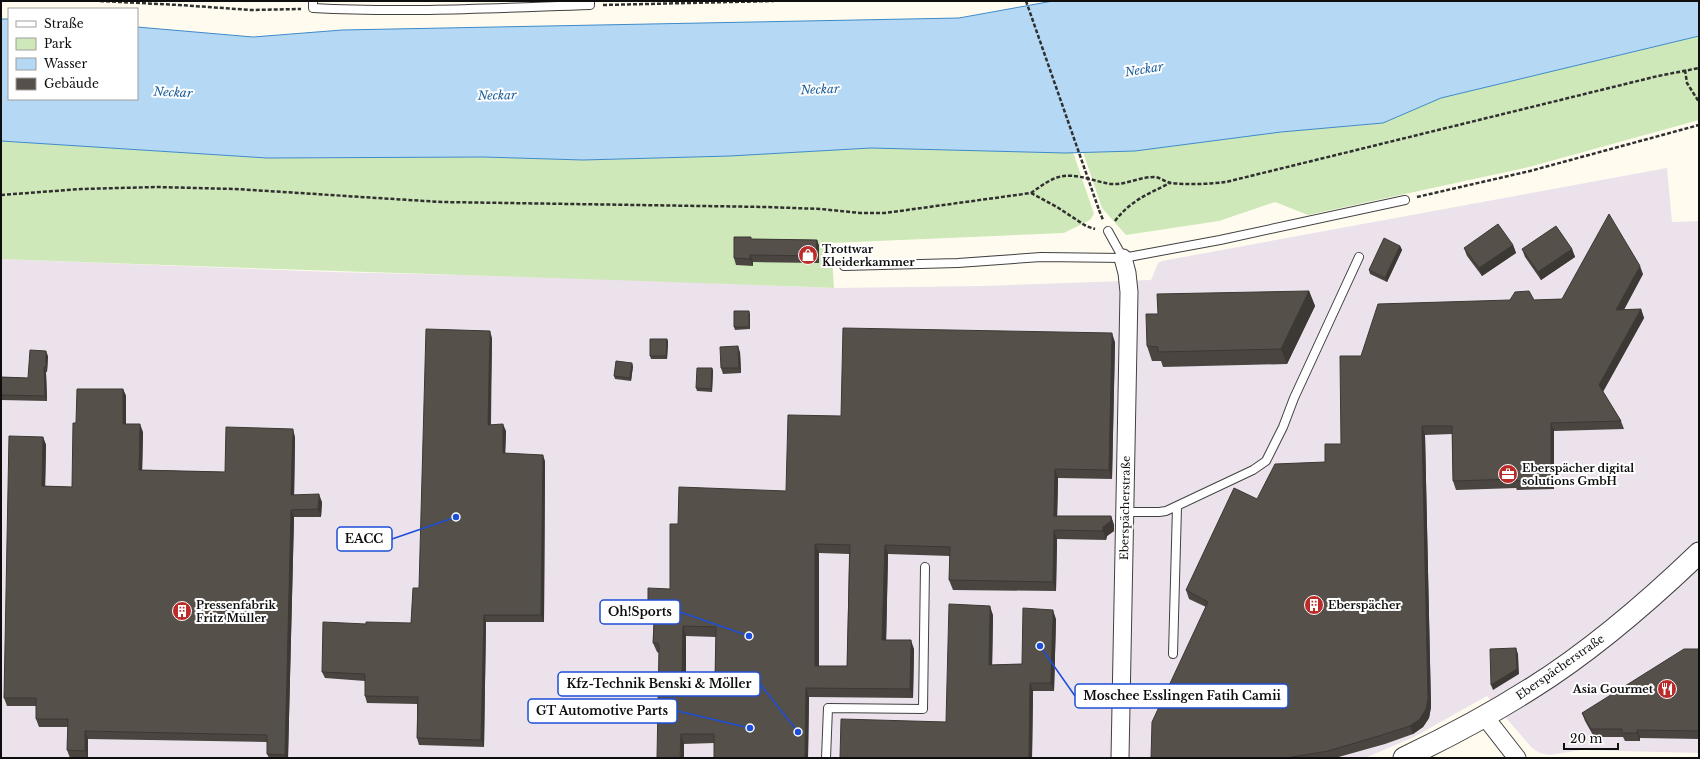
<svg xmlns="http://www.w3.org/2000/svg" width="1700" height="759" font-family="'Libre Baskerville',serif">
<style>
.industrial{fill:#ece2ec}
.green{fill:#cfe8b9}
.water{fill:#b5d9f4;stroke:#3e8aca}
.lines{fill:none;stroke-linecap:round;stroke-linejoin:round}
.service-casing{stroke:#414141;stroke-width:10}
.minor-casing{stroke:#414141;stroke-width:19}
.tertiary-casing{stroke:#414141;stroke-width:23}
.path{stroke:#303030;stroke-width:2.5;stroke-dasharray:4 2;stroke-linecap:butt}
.service{stroke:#fff;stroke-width:8}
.minor{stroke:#fff;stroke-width:17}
.tertiary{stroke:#fff;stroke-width:21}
.path-bridge{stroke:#303030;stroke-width:2.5;stroke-dasharray:4 2;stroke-linecap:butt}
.wall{fill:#4a4540;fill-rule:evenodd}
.shaded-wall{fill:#3c3834}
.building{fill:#56504a;stroke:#3c3834;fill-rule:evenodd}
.labels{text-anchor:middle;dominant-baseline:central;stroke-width:4;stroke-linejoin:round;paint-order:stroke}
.poi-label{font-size:11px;font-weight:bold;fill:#0e0e0e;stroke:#fff;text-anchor:start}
.street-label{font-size:11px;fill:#0e0e0e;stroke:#fff}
.water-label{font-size:12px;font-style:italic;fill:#1a5c9c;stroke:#fff}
.leader{fill:none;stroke:#1d4ed8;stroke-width:1.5}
.callout-dot{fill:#1d4ed8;stroke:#fff;stroke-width:1.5}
.callout{fill:#fff;stroke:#1d4ed8;stroke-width:1.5}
.callout-label{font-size:12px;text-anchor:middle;font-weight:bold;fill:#0e0e0e}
</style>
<rect width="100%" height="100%" fill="#fffcef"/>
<path class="industrial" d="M1667,168l5,54 27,-1v532l-117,-3 -33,5 -9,-2 -8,-5 -45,-52 -73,41 -49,21h-1364v-499l332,13 284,7 217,9 147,-2 170,-6 7,-17 4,-2z"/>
<path class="green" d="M1699,36v84l-170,47 -221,48 -33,-13 -56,19 -93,14 -24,-27 -19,-56 52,-1 146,-19 102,-9 58,-25z
M1,141l266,17 216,-1 100,3 147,-4 141,-8 202,4 21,62 -4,6 -26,13 -233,10 3,45c-278,-11 -555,-18 -833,-29z"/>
<path class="water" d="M1053,1h646v35l-258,62 -58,25 -102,9 -146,19 -70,2 -194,-5 -141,8 -147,4 -100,-3 -216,1 -266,-17v-122h8v80h128v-72l116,10 89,-7 617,-12z"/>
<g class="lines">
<defs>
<path id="service" d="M313,1v7c92,5 185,0 277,-3v-4
M1108,231l15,27
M844,266l114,-3 83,-6 82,1 97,-18 185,-40
M1125,512h34l7,-1 87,-41 13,-9 17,-34 11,-29 65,-141
M1173,654l4,-147
M826,758l2,-50 95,1 2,-142"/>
<path id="minor" d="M1485,717l32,41
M1120,758l9,-466 -2,-19 -4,-15"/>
<path id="tertiary" d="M1404,758c44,-21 87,-44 128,-70 59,-37 117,-87 167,-135"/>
</defs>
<use href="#service" class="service-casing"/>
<use href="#minor" class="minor-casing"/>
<use href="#tertiary" class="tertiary-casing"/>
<path class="path" d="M100,1l79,4 72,5 50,-1
M603,5l171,-4
M1685,70l2,13 12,19
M1031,193l26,14 29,19 9,3
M1,195l80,-6 76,-2 78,2 207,13 325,5 54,2 39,4h25l146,-20c24,-17 30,-21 59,-14 7,2 14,4 21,5 15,1 28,-7 43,-7 6,0 11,5 17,6 18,2 38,1 55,-1l432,-106 41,-8
M1417,197l113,-26 169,-46
M1099,210l4,10
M1115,221c15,-20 33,-27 55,-38"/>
<use href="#service" class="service"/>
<use href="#minor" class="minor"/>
<use href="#tertiary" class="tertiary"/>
<path class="path-bridge" d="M1026,1l73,209"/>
</g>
<path class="wall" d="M751,237v2l66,1 2,6v17l-66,-1v4l-17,-1 -2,-7z
M1513,245l3,8 -34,23 -15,-20 -3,-8z
M1400,246l2,4 -15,32 -17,-8 -1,-4z
M1522,249h50l3,8 -34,23 -16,-23z
M1643,274l-19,36 17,-1 3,9 -41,74 18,29 3,8 -70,2v58l-37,1 -1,-2 -60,2 -3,-9 -1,-47 -27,1 6,272 -2,11 -6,9 -10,7 -28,10 -50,14h-184l55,-151 -17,-8 -3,-9 71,-91 68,-37 16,-18 20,-88 173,-56 28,-1z
M1309,291l6,15 -28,58 -124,3 -2,-6h-9l-5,-15 11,-32z
M750,314v15l-15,1 -1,-3z
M492,338l-1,87 15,6 -1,22 40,8 -1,161h-58l-2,125 -65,-2 -2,-7v-34l-50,-1 -2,-7v-15l-40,-3 -3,-6 44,-48 45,-1 8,-35z
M667,339l1,3 -1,17h-16l-1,-3z
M1115,342l-3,137 -54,-1 -1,38h54l3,9v6l-7,5 -1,4 -49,-1 -1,52 -103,-1 -4,-10 1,-24 -62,-2 -2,86 28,9 -1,49 -104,-1 -1,61h-94v-15l-30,1v14l-25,-105 -2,-1 -4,-9 1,-30h-3l-3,-9 22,-15 8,-65 108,-33 55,-75zM819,553l30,1 -2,112h-28zM686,636l30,1 -1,42 -29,-2z
M740,352l1,21 -18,1 -2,-6z
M48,356l-1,16h-1l1,29 -46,-1v-23l27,1z
M633,366l-2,15 -16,-2 -1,-3z
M712,368l1,3 -1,21 -15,-1 -1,-3z
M123,389l3,7v28l17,8 -1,38 83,2 70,-35 -1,58 28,7 -1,15h-27l-6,241h-19l-2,-4v-12l-179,-3v19h-18l-3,-8 1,-23h-29l-3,-8v-13h-29l-3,-8 39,-261 3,8 -1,41 27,1 4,-64z
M993,615l-1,50 30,-1 34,-45 -2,72h-21l-1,67h-192l106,-36z
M1699,649v90l-59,-1v3h-15l-2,-4h-29l-9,-16 -3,-8z"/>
<path class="shaded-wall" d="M817,240l2,6v17l-3,-7z
M1513,245l3,8 -34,23 -3,-8z
M1400,246l2,4 -15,32 -2,-4z
M1572,249l3,8 -34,23 -3,-8z
M750,255l3,7v4l-3,-7z
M1640,266l3,8 -24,44 -3,-8z
M1309,291l6,15 -28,58 -6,-15z
M1641,309l3,9 -42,75 -3,-8z
M749,311l1,3v15l-1,-2z
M490,331l2,7 -2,94 -2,-7z
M1112,333l3,9 -3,137 -3,-9z
M667,339l1,3 -1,17 -1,-3z
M738,346l2,6 1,21 -2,-5z
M46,351l2,5 -1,16 -1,-5z
M632,363l1,3 -2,15 -1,-3z
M44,367l2,5 1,29 -2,-5z
M712,368l1,3 -1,21 -1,-3z
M123,389l3,7v36l-3,-8z
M1551,423l3,8v58l-3,-9z
M140,424l3,8 -1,46 -3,-8z
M503,424l3,7 -1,29 -2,-7z
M1422,426l3,9 6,272 -2,11 -6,9 -10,7 -3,-8z
M293,429l2,8 -1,66 -3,-8z
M43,437l3,8 -1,49 -3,-8z
M543,455l2,6 -1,161 -3,-7z
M1055,469l3,9 -1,47 -3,-9z
M319,494l3,8 -1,15 -3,-8z
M291,510l3,7 -6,241h-2l-1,-3z
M1111,516l3,9v6l-7,5 -1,4 -3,-9v-4z
M1054,530l3,9 -1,52 -3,-9z
M815,544l4,9v122l-4,-9z
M885,545l3,9 -2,95 -4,-9z
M990,606l3,9 -1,58 -3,-8z
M1053,610l3,9 -2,72 -3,-8z
M484,615l2,7 -2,125 -3,-7z
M683,626l3,10v51l-4,-10z
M911,640l3,9 -1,49 -3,-9z
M1516,648l2,6 1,20 -26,16 -2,-5z
M1030,683l3,8 -1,67h-3z
M806,688l3,9 -1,61h-3z
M1637,730l3,8v3l-3,-8z
M85,731l3,8v19l-3,-7z
M681,734l3,10v14h-4z"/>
<path class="building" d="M1609,214l31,52 -24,44 25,-1 -42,76 22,36 -70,2v57l-37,1v-2l-61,2 -1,-55h-30l6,273 -2,10 -6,10 -10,7 -28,9 -54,16 -42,7h-135l1,-36 56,-120 -22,-12 48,-102 23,11 18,-35 50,-2v-18h16l-1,-88h21l17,-52 132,-4 5,-8 14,-1 5,9 28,-1z
M1498,224l15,21 -34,23 -15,-20z
M1556,226l16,23 -34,23 -16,-23z
M734,237h17v2l66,1 -1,16 -66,-1v4l-16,-1z
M1384,238l16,8 -15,32 -16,-8z
M1309,291l-28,58 -123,3v-5l-11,-1 -1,-32h12l-1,-20z
M734,311h15v16h-15z
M843,328l269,5 -3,137 -54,-1 -1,47h57v5l-8,6v4l-49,-1 -1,52 -104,-2 1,-33 -65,-2 -3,95h29l-1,49 -104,-1 -1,70h-91v-24h-33l-1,24h-23l2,-111 -1,-4h-5l2,-39h-7v-16l22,1v-65h8l1,-37 107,4 2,-76 53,1zM815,544l35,1 -3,121h-32zM683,626l33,1 -1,52 -33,-2z
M426,329l64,2 -2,94 15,-1v29l40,2 -2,160h-57l-3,125 -64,-2 1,-41 -53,-1v-22l-43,-2 1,-50 43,2v-2l45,1 2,-35h6z
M650,339h17l-1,17h-16z
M738,346l1,22h-18l-1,-21z
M30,350l16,1v16h-2l1,29 -44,-1v-18l27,1z
M616,361l16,2 -2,15 -16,-2z
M697,368h15l-1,21 -15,-1z
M77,389h46v35h17l-1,46 86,2 1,-45 67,2 -2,66 28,-1 -1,15 -27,1 -6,245 -18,-1v-19l-182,-4v20l-18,-1 1,-31h-32v-21h-32l5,-262 34,1 -1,49 30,1 1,-64h3z
M949,604l41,2 -1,59 33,-1 1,-56 30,2 -2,73h-21l-1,75h-189l1,-39 105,3z
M1516,648l1,21 -26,16 -1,-36z
M1684,649h15v82l-62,-1v3h-15v-4h-31l-9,-16z"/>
<defs>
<symbol id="shop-disc" viewBox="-11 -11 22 22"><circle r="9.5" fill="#ba2b29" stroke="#fff"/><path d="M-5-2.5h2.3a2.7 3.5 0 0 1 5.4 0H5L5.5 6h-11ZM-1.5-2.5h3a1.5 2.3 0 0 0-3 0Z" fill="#fff"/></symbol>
<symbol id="office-disc" viewBox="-11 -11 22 22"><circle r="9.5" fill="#ba2b29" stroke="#fff"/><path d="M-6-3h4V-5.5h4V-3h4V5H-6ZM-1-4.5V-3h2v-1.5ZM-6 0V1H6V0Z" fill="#fff"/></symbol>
<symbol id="building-disc" viewBox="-11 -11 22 22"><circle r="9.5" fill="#ba2b29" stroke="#fff"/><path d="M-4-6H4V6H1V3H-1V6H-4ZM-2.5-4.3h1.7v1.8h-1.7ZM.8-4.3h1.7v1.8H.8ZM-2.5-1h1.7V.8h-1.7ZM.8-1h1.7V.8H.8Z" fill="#fff"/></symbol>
<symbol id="restaurant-disc" viewBox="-11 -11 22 22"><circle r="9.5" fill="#ba2b29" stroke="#fff"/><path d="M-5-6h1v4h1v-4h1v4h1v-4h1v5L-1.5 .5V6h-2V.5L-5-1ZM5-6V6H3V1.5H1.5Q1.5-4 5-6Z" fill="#fff"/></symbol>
</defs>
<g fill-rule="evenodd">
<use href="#shop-disc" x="797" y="244" width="22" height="22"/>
<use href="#office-disc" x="1497" y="463" width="22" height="22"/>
<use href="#building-disc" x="1303" y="594" width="22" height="22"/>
<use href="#building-disc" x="171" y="600" width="22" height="22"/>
<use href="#restaurant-disc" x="1656" y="678" width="22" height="22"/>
</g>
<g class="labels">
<g class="poi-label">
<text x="822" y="249">Trottwar<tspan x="822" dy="13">Kleiderkammer</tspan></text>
<text x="1522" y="468">Eberspächer digital<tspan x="1522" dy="13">solutions GmbH</tspan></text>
<text x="196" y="605">Pressenfabrik<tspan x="196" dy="13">Fritz Müller</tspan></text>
<text x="1328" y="605">Eberspächer</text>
<text x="1653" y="689" text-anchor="end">Asia Gourmet</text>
</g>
<g class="street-label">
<text transform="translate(1125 508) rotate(-89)">Eberspächerstraße</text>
<text transform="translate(1560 667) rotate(-35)">Eberspächerstraße</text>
</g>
<g class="water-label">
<text transform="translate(1144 69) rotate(-9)">Neckar</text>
<text transform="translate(820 89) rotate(-2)">Neckar</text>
<text transform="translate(173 92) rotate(3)">Neckar</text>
<text transform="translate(497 95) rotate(-1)">Neckar</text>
</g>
</g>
<path class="leader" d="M456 517L392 539M749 636L680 612M798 732L760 684M1040 646L1075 696M750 728L677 711"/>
<g class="callout-dot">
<circle cx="456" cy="517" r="4"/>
<circle cx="749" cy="636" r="4"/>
<circle cx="798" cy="732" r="4"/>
<circle cx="1040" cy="646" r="4"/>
<circle cx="750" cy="728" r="4"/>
</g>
<g class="callout">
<rect x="337" y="527" width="55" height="24" rx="4"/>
<rect x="600" y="600" width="80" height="24" rx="4"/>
<rect x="558" y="672" width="202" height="24" rx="4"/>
<rect x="1075" y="684" width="213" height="24" rx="4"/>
<rect x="528" y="699" width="149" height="24" rx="4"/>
</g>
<g class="callout-label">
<text x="364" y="543">EACC</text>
<text x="640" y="616">Oh!Sports</text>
<text x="659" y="688">Kfz-Technik Benski &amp; Möller</text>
<text x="1182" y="700">Moschee Esslingen Fatih Camii</text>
<text x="602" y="715">GT Automotive Parts</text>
</g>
<rect width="1700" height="759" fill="none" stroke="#0e0e0e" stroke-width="4"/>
<rect x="8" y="8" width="130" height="92" fill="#ffffff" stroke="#9f9f9f"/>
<rect x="16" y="21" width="20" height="6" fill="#ffffff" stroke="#9f9f9f"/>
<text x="44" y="28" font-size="12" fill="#0e0e0e">Straße</text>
<rect x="16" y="38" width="20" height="12" fill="#cfe8b9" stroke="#9f9f9f"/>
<text x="44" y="48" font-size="12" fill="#0e0e0e">Park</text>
<rect x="16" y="58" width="20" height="12" fill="#b5d9f4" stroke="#9f9f9f"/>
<text x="44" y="68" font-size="12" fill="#0e0e0e">Wasser</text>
<rect x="16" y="78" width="20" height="12" fill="#56504a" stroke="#9f9f9f"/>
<text x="44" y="88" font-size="12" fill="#0e0e0e">Gebäude</text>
<path d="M1564 743v6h54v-6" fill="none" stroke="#0e0e0e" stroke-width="2"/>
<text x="1570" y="743" font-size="12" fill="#0e0e0e" stroke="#ffffff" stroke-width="3" paint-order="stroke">20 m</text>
</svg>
